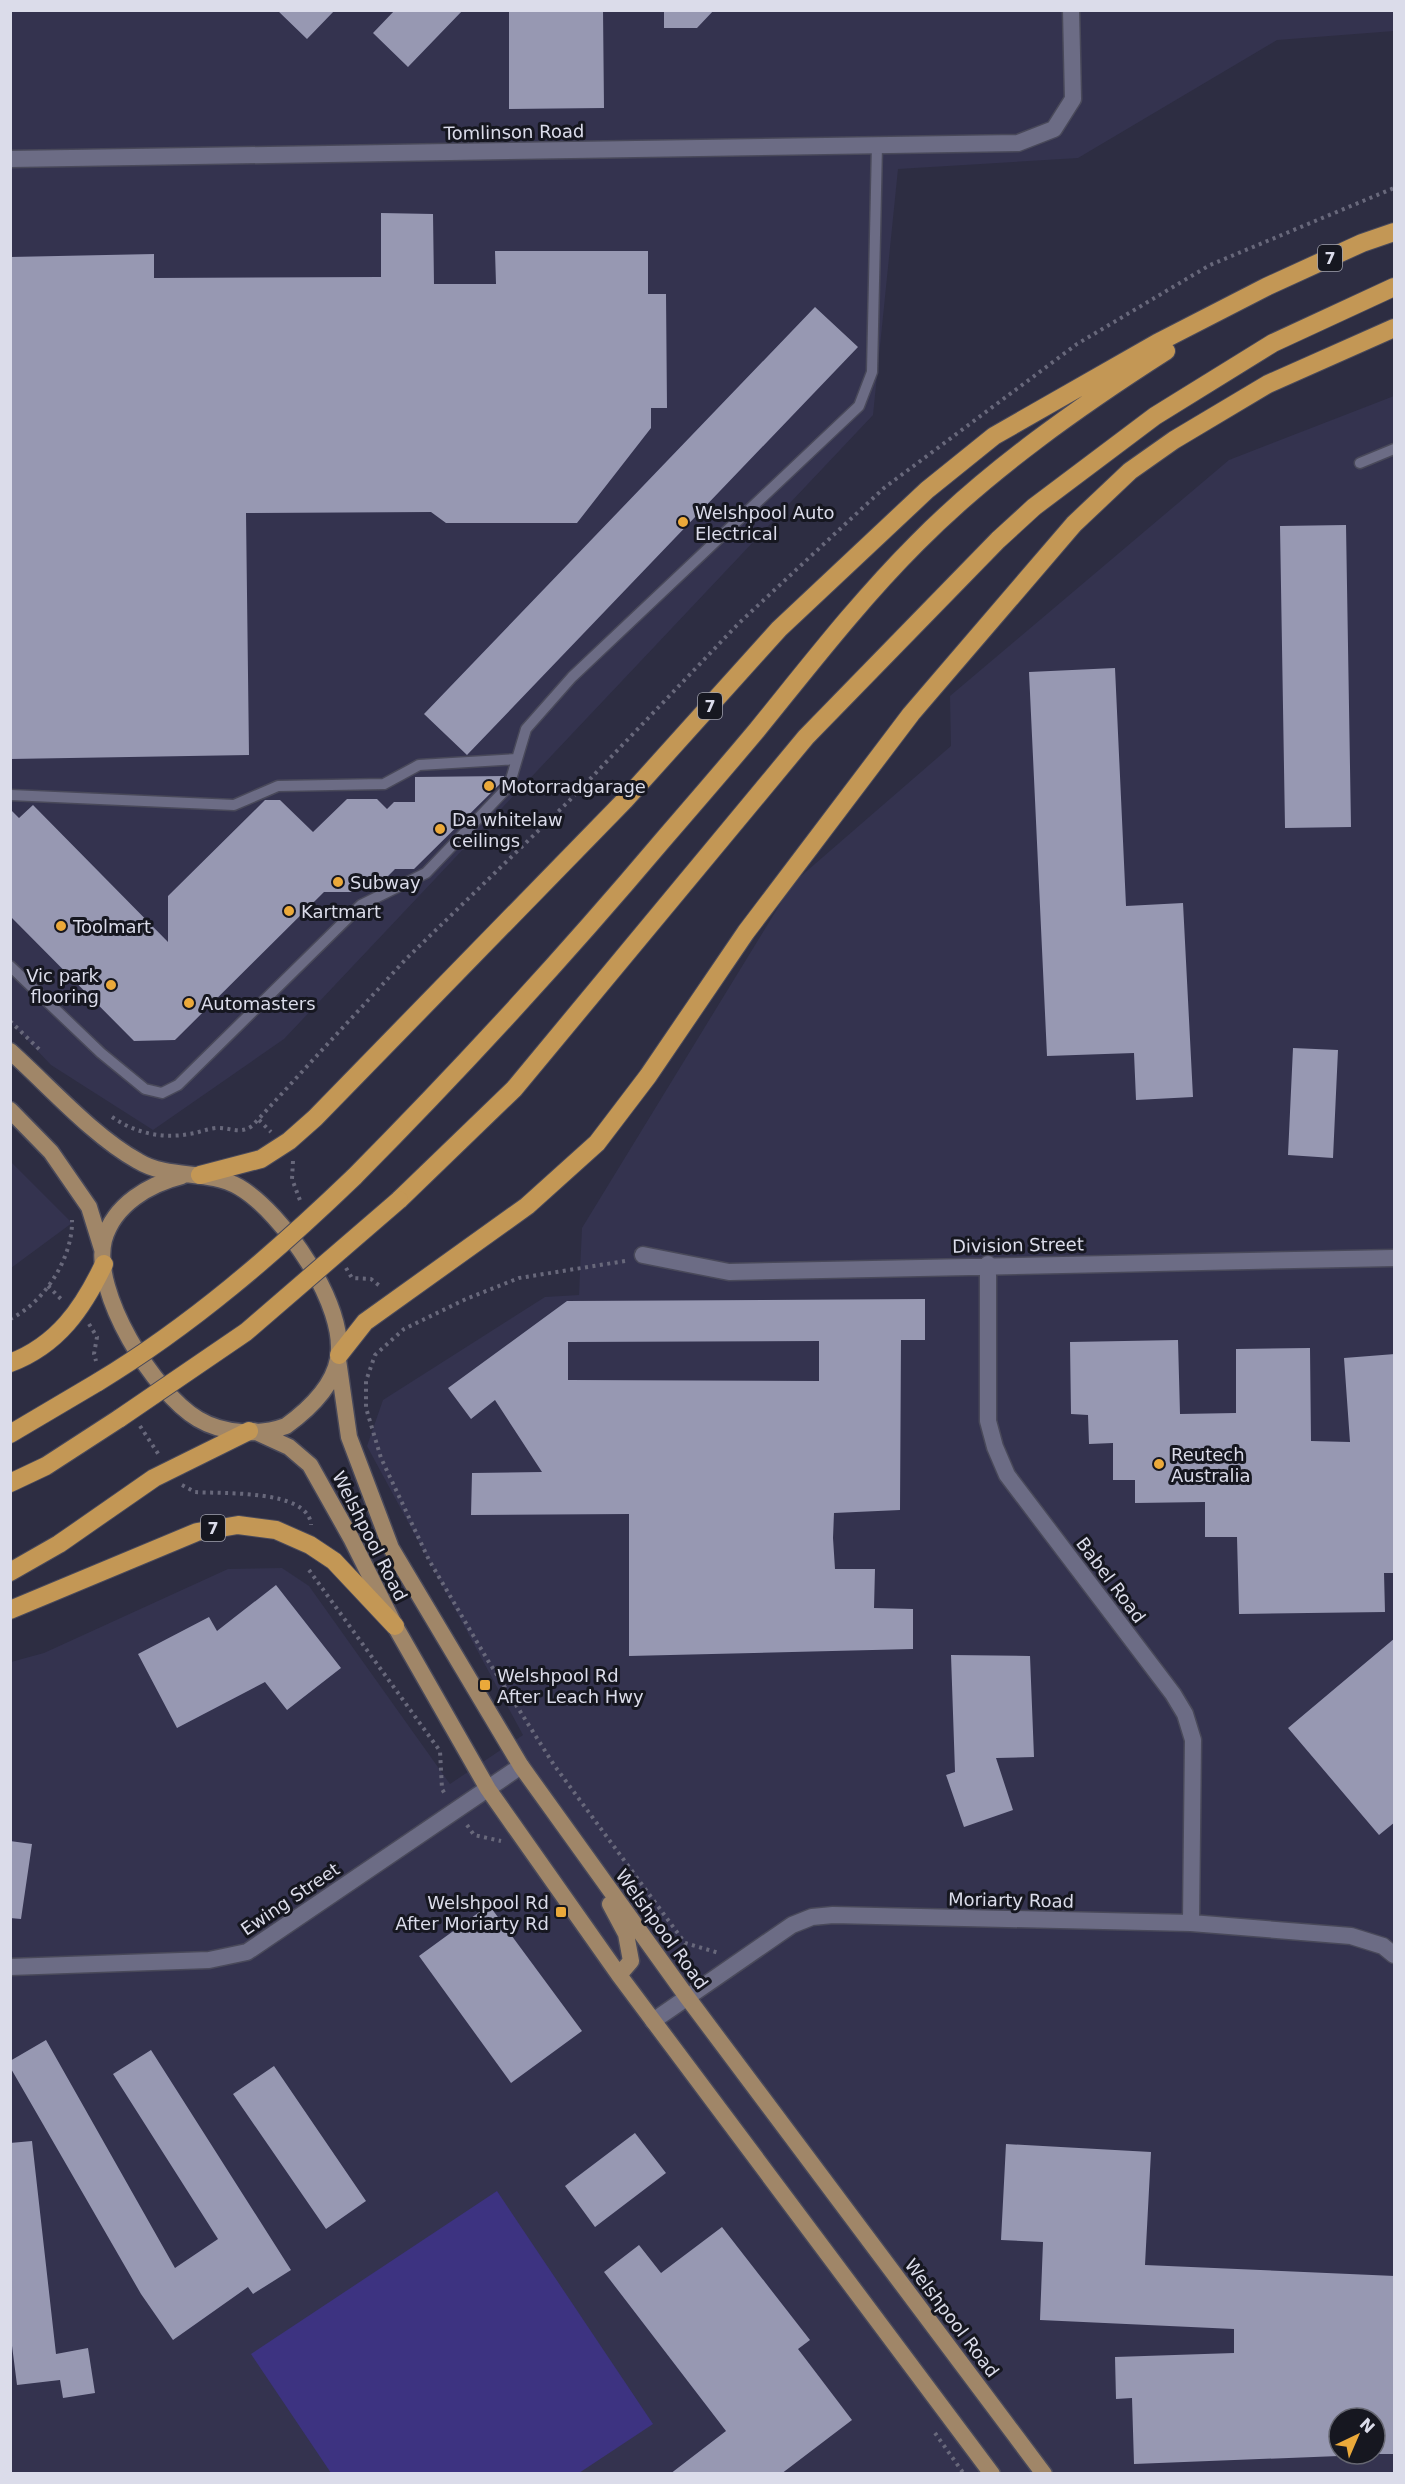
<svg xmlns="http://www.w3.org/2000/svg" width="1405" height="2484" font-family="'DejaVu Sans',sans-serif">
<style>
.built{fill:#34334f;fill-rule:evenodd}
.water{fill:#3d3381}
.building{fill:#9798b2;fill-rule:evenodd}
.lines{fill:none;stroke-linecap:round;stroke-linejoin:round}
.service-casing{stroke:#49495a;stroke-width:13}
.minor-casing{stroke:#49495a;stroke-width:19}
.tertiary-casing{stroke:#49495a;stroke-width:19}
.primary-casing{stroke:#49495a;stroke-width:19}
.motorway-casing{stroke:#49495a;stroke-width:20}
.path{stroke:#68687b;stroke-width:4;stroke-dasharray:3 4.5;stroke-linecap:butt}
.service{stroke:#6c6c85;stroke-width:10}
.minor{stroke:#6c6c85;stroke-width:16}
.tertiary{stroke:#6c6c85;stroke-width:16}
.primary{stroke:#a08668;stroke-width:16}
.motorway{stroke:#c39755;stroke-width:18}
.motorway-bridge-casing{stroke:#49495a;stroke-width:20;stroke-linecap:butt}
.motorway-bridge{stroke:#c39755;stroke-width:18}
.poi-dot{fill:#eba93a;stroke:#161720;stroke-width:2}
.labels{text-anchor:middle;dominant-baseline:central;stroke-width:6;stroke-linejoin:round;paint-order:stroke}
.shield{fill:#161720;stroke:#a0a1ad;stroke-width:1.5}
.shield-label{font-size:16px;font-weight:bold;fill:#dbdcea}
.street-label{font-size:18px;fill:#dbdcea;stroke:#161720}
.poi-label{font-size:18px;fill:#dbdcea;stroke:#161720;text-anchor:start}
</style>
<rect width="100%" height="100%" fill="#2d2d42"/>
<path class="built" d="M11,11h1383v20l-117,9 -199,118 -180,11 -25,246 -589,624 -131,91 -102,-65 -40,-42z
M1394,396v2077l-1383,1v-812l33,-9 184,-84 54,-1 27,18 141,198 73,-49 -156,-289 16,-46 162,-103 34,-2 3,-67 211,-345 158,-137 -1,-50 279,-236zM1339,2418h36v36h-36z
M10,1161l62,62 -61,45h-1z"/>
<path class="water" d="M497,2191l156,233 -74,49h-248l-80,-119z"/>
<path class="building" d="M277,10h58l-28,29z
M395,10h68l-55,57 -35,-34z
M509,10h94l1,98 -95,1z
M664,10h50l-17,18h-33z
M381,213l52,1 1,70h62l-1,-33h153v43h18l1,114h-16v20l-74,95h-131l-15,-11 -185,1 3,242 -239,4v-502l144,-3v24l227,-1z
M815,307l43,40 -391,408 -43,-41z
M1346,525l5,302 -66,1 -5,-302z
M1115,668l11,238 57,-3 10,194 -57,3 -2,-47 -87,3 -18,-384z
M504,776l-1,5 -89,88h-19l-12,12h-21l-11,11h-27l-149,148 -41,1 -124,-125v-107l9,9 14,-13 135,137v-46l97,-96h15l33,32 34,-33h30l10,10 7,-7h21v-25z
M1293,1048l45,2 -5,108 -45,-3z
M925,1299v41h-24l-1,170 -66,3 -1,25 2,31h40l-1,39 39,1v40l-284,7v-142l-158,1 1,-42 70,-1 -47,-72 -24,19 -23,-31 119,-87zM819,1341v40l-251,-1v-38z
M1178,1340l2,74 56,-1v-64l74,-1 1,93 39,1 -6,-84 51,-4v219h-11l1,39 -146,2 -2,-77h-32v-35l-70,1v-23h-22v-37l-24,1 -1,-29 -17,-1 -1,-72z
M276,1585l65,83 -54,42 -22,-28 -88,46 -39,-74 71,-37 8,14z
M1395,1638v184l-16,13 -91,-107z
M951,1655l79,1 4,101 -38,1 17,52 -49,17 -18,-52 9,-3z
M10,1841l22,3 -11,75 -11,-1z
M489,1905l93,126 -71,52 -92,-127z
M46,2040l129,228 43,-29 -105,-165 38,-24 140,220 -38,24 -5,-7 -75,53 -32,-46 -131,-227v-6z
M274,2066l92,135 -40,28 -93,-135z
M635,2133l31,40 -71,54 -30,-41z
M32,2141l24,213 32,-6 7,45 -32,5 -3,-18 -43,5 -7,-55v-187z
M1006,2144l145,8 -6,113 250,11v178h-20v-36h-36v38l-205,8 -2,-66 -16,1 -1,-42 119,-4v-24l-194,-9 3,-78 -42,-2z
M722,2227l88,113 -12,9 54,71 -71,54h-111l56,-43 -122,-159 35,-27 22,28z"/>
<g class="lines">
<defs>
<path id="service" d="M1360,463l34,-14
M10,795l224,10 44,-19 106,-2 35,-19 98,-6
M10,966l91,87 44,36 17,4 16,-8 183,-180 65,-32 83,-87 17,-57 46,-52 287,-271 13,-34 5,-227"/>
<path id="minor" d="M643,1255l86,17 665,-14
M988,1264v157l7,26 12,28 166,219 12,20 8,26 -2,183
M10,1967l199,-7 38,-8 274,-186
M653,2021l139,-96 20,-8 21,-2 358,8 160,13 32,10 11,9"/>
<path id="tertiary" d="M10,159l1008,-16 36,-14 19,-30 -2,-89"/>
<path id="primary" d="M10,1051c39,35 83,85 128,110 31,19 70,8 101,26 43,25 109,119 99,172 -5,27 -30,51 -52,67 -27,10 -63,8 -88,-7 -44,-26 -107,-127 -94,-179 10,-36 46,-56 78,-64
M10,1110l41,42 38,55 13,42
M338,1360l11,77 42,111 130,218 166,231 357,477
M254,1431l35,16 21,18 41,73 44,88 93,163 131,186 373,499
M610,1904l16,30 5,27 -12,14"/>
<path id="motorway" d="M200,1175l61,-16 28,-18 26,-23 310,-318 154,-171 148,-139 67,-54 163,-93 109,-56 96,-44 32,-11
M354,1177c107,-108 210,-220 308,-336 32,-37 64,-74 95,-111 52,-64 102,-129 160,-187 72,-73 163,-137 249,-192
M399,1200l115,-111 292,-352 192,-197 36,-33 121,-91 118,-73 121,-56
M339,1355l26,-33 162,-116 70,-63 51,-67 98,-144 165,-218 163,-190 56,-53 44,-31 94,-56 126,-56
M10,1363c48,-18 73,-55 94,-99
M10,1434l88,-52
M10,1483l36,-17 74,-48
M10,1572l49,-28 95,-66 95,-47
M10,1610l187,-78 41,-7 38,5 34,15 24,16 61,65"/>
</defs>
<use href="#service" class="service-casing"/>
<use href="#minor" class="minor-casing"/>
<use href="#tertiary" class="tertiary-casing"/>
<use href="#primary" class="primary-casing"/>
<use href="#motorway" class="motorway-casing"/>
<path class="path" d="M10,1021l31,30
M112,1117c23,16 50,22 77,17 9,-1 17,-5 27,-6 14,-1 23,7 36,-2l154,-167 163,-158 170,-178 145,-135 193,-144 133,-79 184,-77
M259,1120l12,12
M293,1161l-1,18 9,24
M625,1261l-106,17 -53,21 -62,30 -29,26 -9,26v27l15,50 48,102 58,99 67,106 131,178 34,10
M346,1268l6,10 19,1 10,8
M48,1286l13,13
M10,1319c34,-16 63,-61 62,-99
M89,1324l8,13 -3,17 2,7
M140,1426l19,29
M182,1485l13,7c26,2 114,-3 116,33
M309,1570l131,181 2,38 3,5
M467,1825l7,10 27,6
M935,2433l29,41"/>
<use href="#service" class="service"/>
<use href="#minor" class="minor"/>
<use href="#tertiary" class="tertiary"/>
<use href="#primary" class="primary"/>
<use href="#motorway" class="motorway"/>
<defs>
<path id="motorway-bridge" d="M98,1382c94,-57 177,-129 256,-205
M120,1418l126,-86 153,-132"/>
</defs>
<use href="#motorway-bridge" class="motorway-bridge-casing"/>
<use href="#motorway-bridge" class="motorway-bridge"/>
</g>
<g class="poi-dot">
<circle cx="683" cy="522" r="6"/>
<circle cx="489" cy="786" r="6"/>
<circle cx="440" cy="829" r="6"/>
<circle cx="338" cy="882" r="6"/>
<circle cx="289" cy="911" r="6"/>
<circle cx="61" cy="926" r="6"/>
<circle cx="111" cy="985" r="6"/>
<circle cx="189" cy="1003" r="6"/>
<circle cx="1159" cy="1464" r="6"/>
<rect x="479" y="1679" width="12" height="12" rx="3"/>
<rect x="555" y="1906" width="12" height="12" rx="3"/>
</g>
<g class="labels">
<g class="shield">
<rect x="1318" y="245" width="24" height="26" rx="4.5"/>
<rect x="698" y="693" width="24" height="26" rx="4.5"/>
<rect x="201" y="1515" width="24" height="26" rx="4.5"/>
</g>
<g class="shield-label">
<text x="1330" y="258">7</text>
<text x="710" y="706">7</text>
<text x="213" y="1528">7</text>
</g>
<g class="street-label">
<text transform="translate(514 132) rotate(-1)">Tomlinson Road</text>
<text transform="translate(1018 1245) rotate(-1)">Division Street</text>
<text transform="translate(370 1536) rotate(63)">Welshpool Road</text>
<text transform="translate(1111 1580) rotate(53)">Babel Road</text>
<text transform="translate(290 1899) rotate(-34)">Ewing Street</text>
<text transform="translate(1011 1900) rotate(1)">Moriarty Road</text>
<text transform="translate(662 1929) rotate(54)">Welshpool Road</text>
<text transform="translate(952 2318) rotate(53)">Welshpool Road</text>
</g>
<g class="poi-label">
<text x="695" y="512">Welshpool Auto<tspan x="695" dy="21">Electrical</tspan></text>
<text x="501" y="786">Motorradgarage</text>
<text x="452" y="819">Da whitelaw<tspan x="452" dy="21">ceilings</tspan></text>
<text x="350" y="882">Subway</text>
<text x="301" y="911">Kartmart</text>
<text x="73" y="926">Toolmart</text>
<text x="99" y="975" text-anchor="end">Vic park<tspan x="99" dy="21">flooring</tspan></text>
<text x="201" y="1003">Automasters</text>
<text x="1171" y="1454">Reutech<tspan x="1171" dy="21">Australia</tspan></text>
<text x="497" y="1675">Welshpool Rd<tspan x="497" dy="21">After Leach Hwy</tspan></text>
<text x="549" y="1902" text-anchor="end">Welshpool Rd<tspan x="549" dy="21">After Moriarty Rd</tspan></text>
</g>
</g>
<rect width="1405" height="2484" fill="none" stroke="#dbdcea" stroke-width="24"/>
<g transform="translate(1357 2436) rotate(44)"><circle r="28" fill="#161720" stroke="#656671" stroke-width="1.5"/>
<path d="M0-4.5L10 22L0 15L-10 22Z" fill="#eba93a"/>
<text y="-9" font-size="16" font-weight="bold" text-anchor="middle" fill="#dbdcea">N</text>
</g>
</svg>
